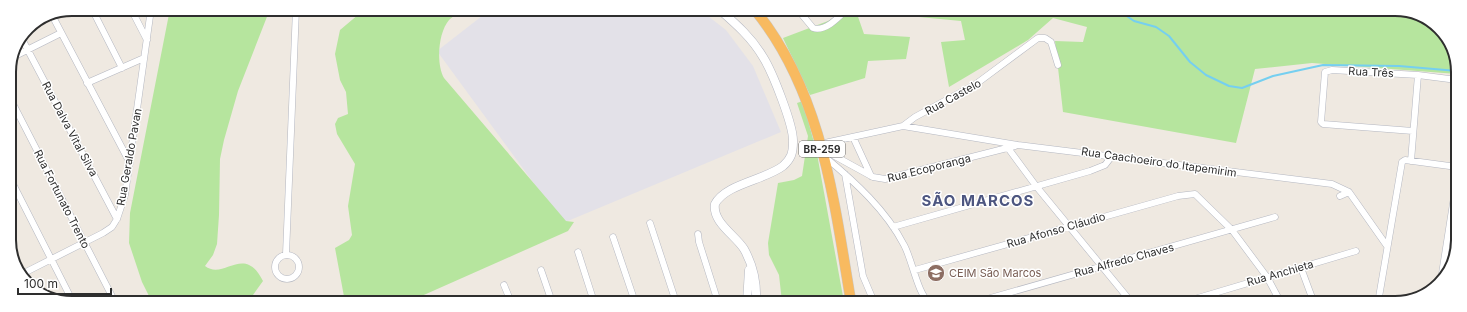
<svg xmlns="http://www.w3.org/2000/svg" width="1467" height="312" font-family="Inter,sans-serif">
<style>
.industrial{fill:#e3e1e8}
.green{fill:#b6e59e}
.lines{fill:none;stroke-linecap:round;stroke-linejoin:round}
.stream{stroke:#75cff0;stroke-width:2}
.minor-casing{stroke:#b4b7c1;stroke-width:7}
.tertiary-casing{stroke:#b4b7c1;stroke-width:9}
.trunk-casing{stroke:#c9c9c9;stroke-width:11}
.minor{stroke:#fff;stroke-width:6}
.tertiary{stroke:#fff;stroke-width:8}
.trunk{stroke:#f8ba60;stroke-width:10}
.labels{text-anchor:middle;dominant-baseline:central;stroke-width:3;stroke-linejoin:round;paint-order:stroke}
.shield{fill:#fff;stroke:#6d6d6d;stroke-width:1}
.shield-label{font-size:10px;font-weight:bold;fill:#2e2e2e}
.street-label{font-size:11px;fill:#2e2e2e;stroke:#fff}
.education-label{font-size:11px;fill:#785e54;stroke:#fff;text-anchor:start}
.district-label{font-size:15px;font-weight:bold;letter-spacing:1px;fill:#4d5680;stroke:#fff}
.rim{fill:none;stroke:#2e2e2e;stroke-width:2}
</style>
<rect width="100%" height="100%" fill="#efe9e1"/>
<path class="industrial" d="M491,9l209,1 26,20 27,36 28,66 -218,91 -126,-172z"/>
<path class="green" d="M170,9h100l-32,82 -14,49 -4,19 -1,56 -2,29 -4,11 -8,11c19,15 39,-23 58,15l-10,14 4,7h-105l-10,-20 -13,-39 1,-30z
M365,9h100c-4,3 -12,7 -16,11 -11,13 -13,44 -5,58l122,143 8,1 -6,9 -160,71h-63l-10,-54 14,-8 3,-5 -4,-29 7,-42 -18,-30 -2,-10 3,-6 10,-4 -2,-22 -6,-12 -5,-26 5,-24z
M846,10h561l32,17 18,32v15l-145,-11 -57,6 -19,74 -173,-31 -8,-71 28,1 4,-15 -34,-9 -25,22 -79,47 -8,-45 24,-2 -4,-19 -105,-10 8,23 46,3 -4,22 -38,2 -3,17 -55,17 -27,-57 45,-17z
M803,101l14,53 27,148h-62l-3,-27 -10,-20 -1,-12 10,-60 16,-3 8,-4 6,-40 -11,-33z"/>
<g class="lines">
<path class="stream" d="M1118,10l16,11 22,6 13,9 21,26 16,13 23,11 13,2 31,-12 50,-11 76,1 58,5"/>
<defs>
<path id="minor" d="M92,9l30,59
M131,9l16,31
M798,10l15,18c12,4 25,-10 33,-18
M53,17l77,146
M22,39l95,180
M15,56l46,-23
M87,83l57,-25
M9,96l106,206
M903,126l115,19 314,39 17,8 38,54
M1413,131l-90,-7 -2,-2 4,-50 7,-2 86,5 39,5
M853,137l18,39
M820,144l83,-18 12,-9 61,-33 62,-46h7l6,4 7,23
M1008,148l28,38 96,117
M822,149l51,28 12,2 130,-33
M825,157c30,25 61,53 79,88 8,14 14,51 26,58
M1411,161l7,-86
M845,174l18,102 11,26
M10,178l63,124
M1340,196l9,-4
M650,223l26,79
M893,227l197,-56 15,-6 7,-9
M698,234l1,8 19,60
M613,237l22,65
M578,252l16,50
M286,254l10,-245
M275 267a12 12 0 1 1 24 0a12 12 0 1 1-24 0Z
M1301,268l13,35
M541,270l11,32
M915,270l263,-74 17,-2 37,36 35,47 14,26
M22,274l81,-41 9,-6 5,-8 8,-24 26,-186
M1441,280l16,-102
M504,285l7,17
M468,300l1,2
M973,303l302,-86
M1181,303l175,-52
M1378,303l24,-141 3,-2 52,7"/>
<path id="tertiary" d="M720,10c16,14 32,28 43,47 9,14 31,69 30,85 0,11 -2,17 -10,24 -18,14 -58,18 -68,38 -3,18 20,31 29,45 9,16 13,35 12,53
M747,302l2,-32"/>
<path id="trunk" d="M755,10c67,82 79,191 96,292"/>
</defs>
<use href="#minor" class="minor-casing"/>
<use href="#tertiary" class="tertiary-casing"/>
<use href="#trunk" class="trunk-casing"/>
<use href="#minor" class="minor"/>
<use href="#tertiary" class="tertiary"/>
<use href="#trunk" class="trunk"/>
</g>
<defs>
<symbol id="school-disc" viewBox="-11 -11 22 22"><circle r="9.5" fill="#8d6e63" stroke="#fff"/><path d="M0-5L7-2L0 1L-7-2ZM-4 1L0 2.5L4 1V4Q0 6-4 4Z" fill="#fff"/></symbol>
</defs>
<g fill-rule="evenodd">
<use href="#school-disc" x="926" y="263" width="20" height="20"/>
</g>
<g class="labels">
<rect class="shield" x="799" y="141" width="46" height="16" rx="3"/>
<g class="shield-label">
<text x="822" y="149">BR-259</text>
</g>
<g class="street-label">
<text transform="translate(1371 72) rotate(3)">Rua Três</text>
<text transform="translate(953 97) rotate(-29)">Rua Castelo</text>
<text transform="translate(70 129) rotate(62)">Rua Dalva Vital Silva</text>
<text transform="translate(129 157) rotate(-80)">Rua Geraldo Pavan</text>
<text transform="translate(1159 162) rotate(8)">Rua Caachoeiro do Itapemirim</text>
<text transform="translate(929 168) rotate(-14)">Rua Ecoporanga</text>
<text transform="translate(62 199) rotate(63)">Rua Fortunato Trento</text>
<text transform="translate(1056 230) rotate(-16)">Rua Afonso Cláudio</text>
<text transform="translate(1124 260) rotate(-15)">Rua Alfredo Chaves</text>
<text transform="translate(1280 273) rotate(-16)">Rua Anchieta</text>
</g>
<g class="education-label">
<text x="949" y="273">CEIM São Marcos</text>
</g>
<g class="district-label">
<text x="978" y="200">SÃO MARCOS</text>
</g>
</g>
<path d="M0 0H1467V312H0ZM72 16H1395A56 56 0 0 1 1451 72V240A56 56 0 0 1 1395 296H72A56 56 0 0 1 16 240V72A56 56 0 0 1 72 16Z" fill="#fff" fill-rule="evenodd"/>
<path class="rim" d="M72 16H1395A56 56 0 0 1 1451 72V240A56 56 0 0 1 1395 296H72A56 56 0 0 1 16 240V72A56 56 0 0 1 72 16Z"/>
<path d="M18 288v6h93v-6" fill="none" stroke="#2e2e2e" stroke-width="2"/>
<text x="24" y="288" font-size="12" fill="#2e2e2e" stroke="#ffffff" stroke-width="3" paint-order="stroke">100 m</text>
</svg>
